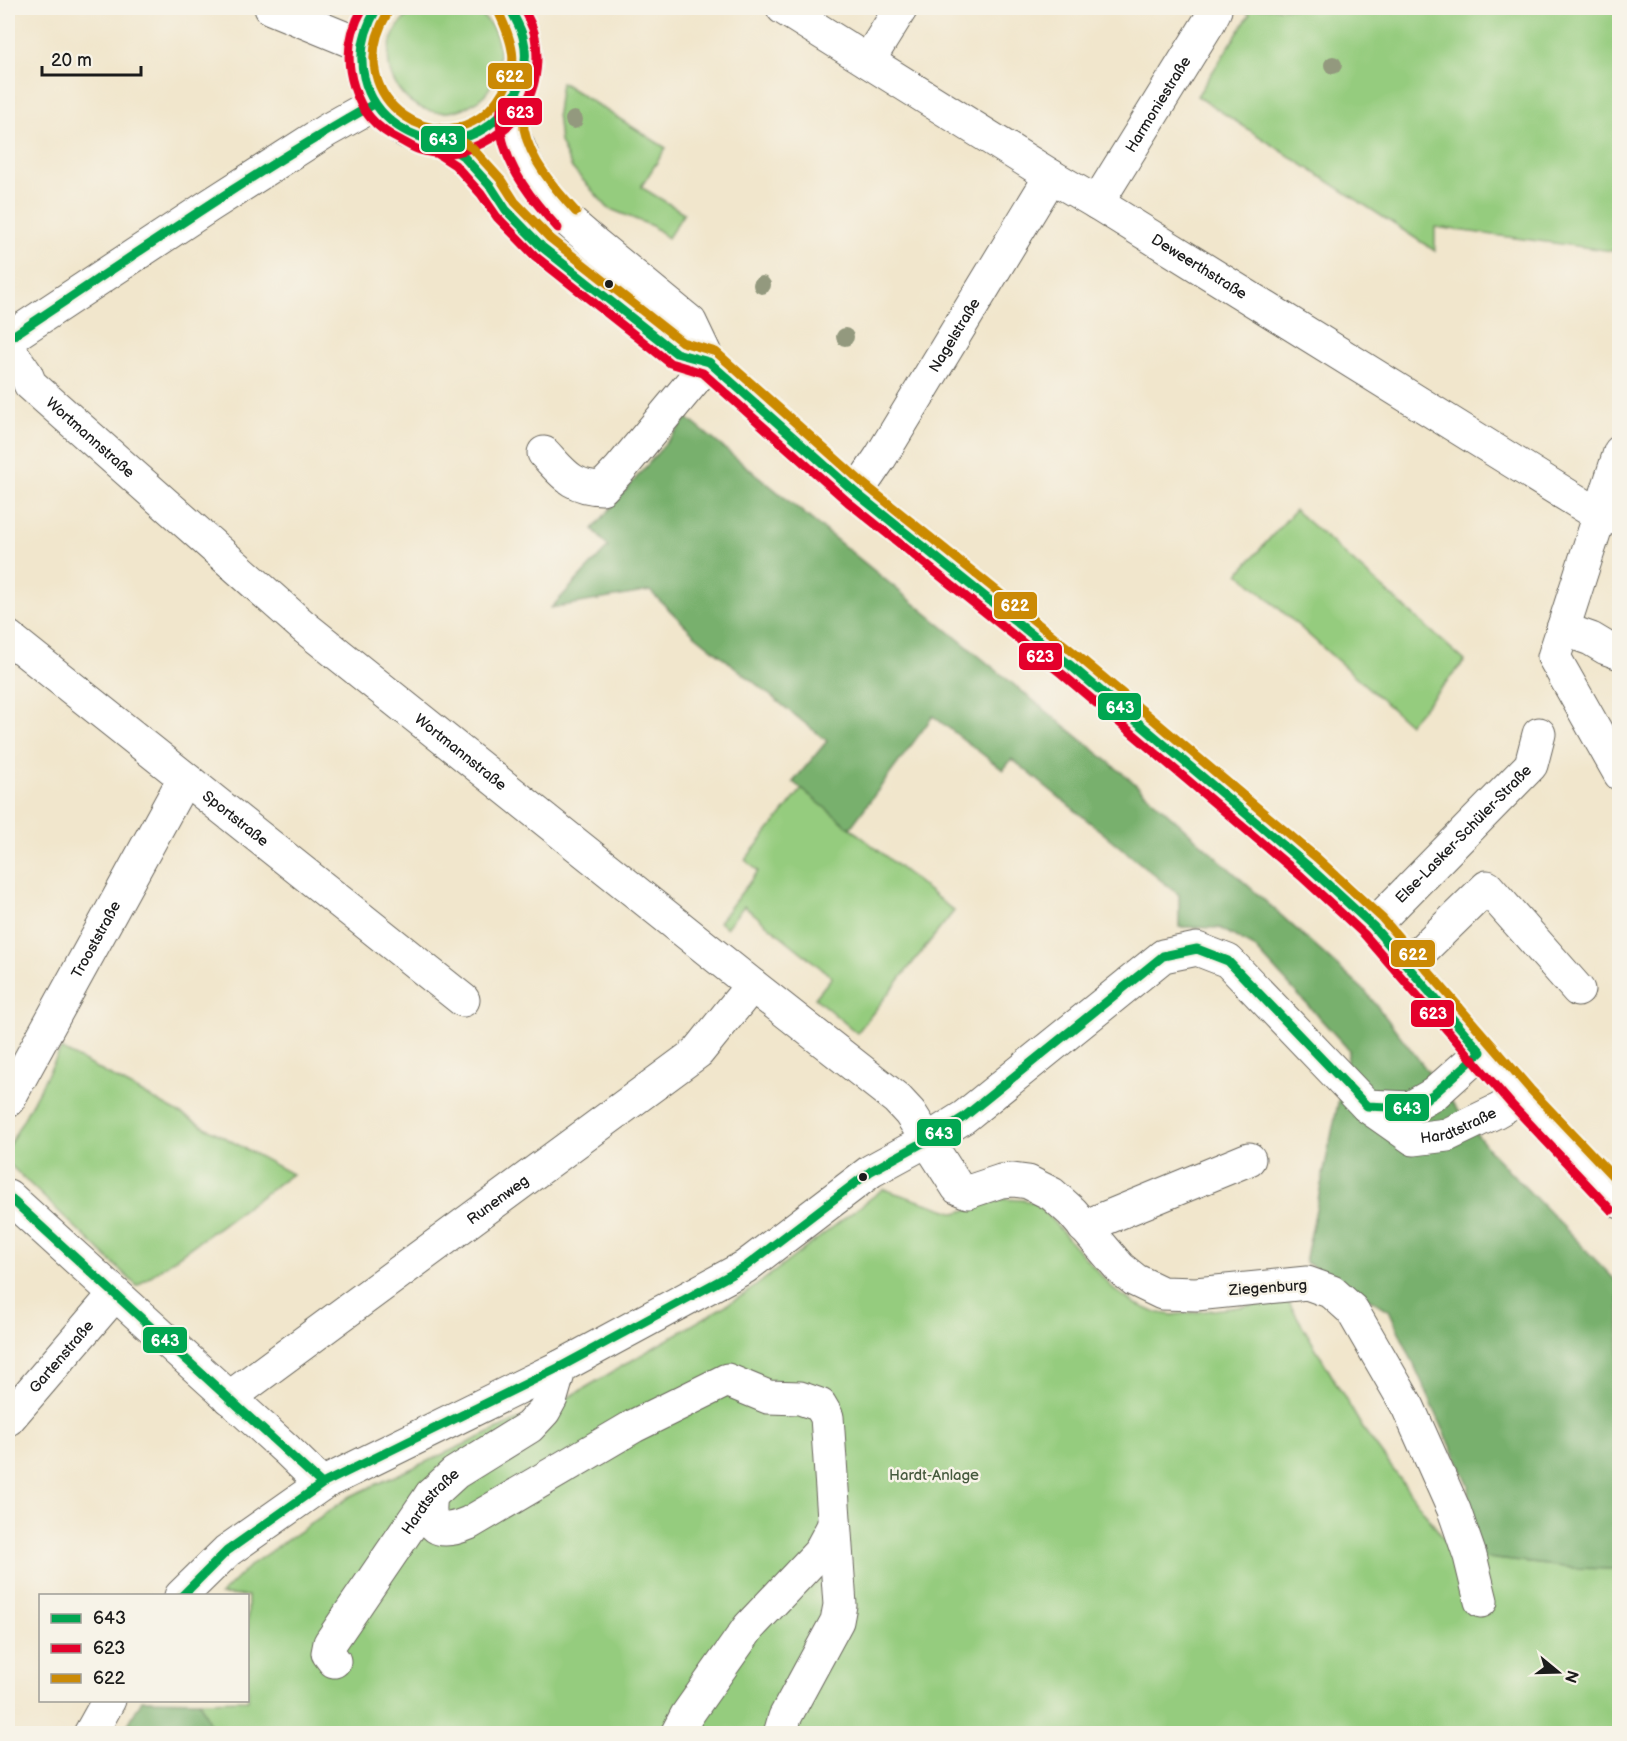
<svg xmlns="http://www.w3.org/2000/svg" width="1627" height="1741" font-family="'Balsamiq Sans',sans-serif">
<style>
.green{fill:#95cc7e;stroke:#58744d;stroke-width:1.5}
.forest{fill:#78b06d;stroke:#4a6644;stroke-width:1.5}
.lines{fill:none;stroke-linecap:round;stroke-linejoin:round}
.minor-casing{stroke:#67635a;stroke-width:35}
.minor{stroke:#fff;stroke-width:33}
.bus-1-casing{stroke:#f7f3e8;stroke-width:14}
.bus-2-casing{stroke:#f7f3e8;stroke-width:14}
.bus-3-casing{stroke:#f7f3e8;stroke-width:14}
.bus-1{stroke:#00a651;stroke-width:9}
.bus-2{stroke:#e4002b;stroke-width:9}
.bus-3{stroke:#cb8a06;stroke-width:9}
.tree{fill:#93997e}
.bus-dot{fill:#1c1c1c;stroke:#f7f3e8;stroke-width:2}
.labels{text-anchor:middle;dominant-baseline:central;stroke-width:5;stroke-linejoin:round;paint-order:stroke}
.street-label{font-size:15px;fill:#1c1c1c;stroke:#f7f3e8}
.park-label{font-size:15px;fill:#465a3e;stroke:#f7f3e8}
.line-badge{stroke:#f7f3e8;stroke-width:2}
.badge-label{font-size:16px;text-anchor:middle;font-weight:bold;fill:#fff}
</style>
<rect width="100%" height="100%" fill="#f7f3e8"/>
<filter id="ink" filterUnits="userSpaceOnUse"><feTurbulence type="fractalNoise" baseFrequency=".0167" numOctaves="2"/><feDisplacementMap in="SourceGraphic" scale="12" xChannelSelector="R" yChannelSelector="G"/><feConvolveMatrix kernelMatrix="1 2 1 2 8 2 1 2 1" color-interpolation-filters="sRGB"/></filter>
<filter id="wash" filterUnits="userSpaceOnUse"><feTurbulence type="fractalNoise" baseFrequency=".008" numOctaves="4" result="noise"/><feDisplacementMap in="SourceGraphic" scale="24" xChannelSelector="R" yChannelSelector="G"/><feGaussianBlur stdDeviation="1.35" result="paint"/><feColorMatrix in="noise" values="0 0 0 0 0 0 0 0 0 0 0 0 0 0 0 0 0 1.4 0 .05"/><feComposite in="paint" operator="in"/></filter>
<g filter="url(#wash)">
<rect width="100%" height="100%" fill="#f1e6cc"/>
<path class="green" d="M416,8c10,-1 48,-3 55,0 4,1 8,6 11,8 21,17 20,46 10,67 -4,10 -13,18 -22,22 -60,32 -117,-49 -54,-97z
M1240,8h379v244l-184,-25v24l-238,-155 53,-82z
M561,82l105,66 -25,39 43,26 -16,25 -16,-12 -44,-18 -36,-40 -12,-26 -3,-29z
M1295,510l170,151 -56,63 -170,-151z
M802,789l152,122 -97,122 -42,-35 17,-21 -88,-71 -18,22 -7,-6 39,-51 -13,-11z
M61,1049l231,125 -155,112 -129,-123v-15z
M883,1189l73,24 47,-14 20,1 11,2 8,7 72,81 22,14 18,8 18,3 116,-14 74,126 93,127 118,14 46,1v164l-1405,1 -15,-33 49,-1v-104l-28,-1 29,-29 102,-70 222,-101 172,-101z"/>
<path class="forest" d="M687,418l445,363 234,211 124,159 129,133v285l-46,-1 -103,-12 -1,-70 -80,-176 -84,-48 44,-212 -94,-102 -35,-20 -41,-1v-32l-167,-136 -9,11 -70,-54 -83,112 -57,-46 34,-41 -132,-106 -45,-44 -99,17 57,-61 -15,-18z
M142,1700l57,1 15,32h-91z"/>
</g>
<g filter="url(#ink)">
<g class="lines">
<defs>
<g id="minor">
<path d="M271,8l90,37"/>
<path d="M377,8c-16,24 -21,50 -11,78 5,16 16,29 30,39 75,54 167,-38 114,-117"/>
<path id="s1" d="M783,8l268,168 46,27 502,312 21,4"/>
<path d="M868,61l33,-53"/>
<path d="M514,100l-2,31 14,34 18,28 21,25 30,26 95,78 19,40 147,131 214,172 239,202 64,59 148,171 99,105"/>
<path d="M438,140l25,16 28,31 15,23 36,37 134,106 33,9"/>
<path id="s2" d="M1097,203l112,-181 6,-12 -4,-2"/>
<path d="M8,339l201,-133 117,-75 48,-27"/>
<path id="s3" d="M8,348l18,26 4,10 273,242 449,359 145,114 13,14 48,75 10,4 33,-11 12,-1 15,2 24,12 20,18 48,56 15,12 27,13 34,1 111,-11 25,9 20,18 56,97 46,103 16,46 11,45"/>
<path d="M1620,452l-66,205 66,117"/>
<path d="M544,453c20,21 27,34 58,35l18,-19 89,-107"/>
<path id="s4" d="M856,493l24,-35 171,-282"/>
<path d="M1563,629l28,10 15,9 14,5"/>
<path id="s5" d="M8,637l455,363"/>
<path id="s6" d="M1373,926l158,-161 8,-31"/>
<path d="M1407,965l80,-78 91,103"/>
<path id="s7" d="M8,1100l176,-321"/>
<path d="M1367,1106l43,2 24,-14 47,-42"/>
<path d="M8,1196l279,254 35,34"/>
<path d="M1084,1227l165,-68"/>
<path id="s8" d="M229,1398l469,-346 54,-67"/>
<path id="s9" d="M8,1419l107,-125"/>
<path d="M431,1495c-5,34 7,41 38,28l165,-97 93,-46 41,17 32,1 20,7 7,12 13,188 -3,16 -52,96 -5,17"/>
<path id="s10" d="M181,1596l46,-45 95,-67 238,-117 185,-100 126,-96 55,-30 38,-24 199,-161 34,-7 31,12 139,145 47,33 33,-4 50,-24 24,-14"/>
<path id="s11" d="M334,1661l-6,-8 2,-10 101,-148 24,-22 74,-46 15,-16 7,-13 9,-31"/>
<path d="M90,1734l19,-34"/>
<path d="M677,1734l10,-19 62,-88 70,-74 15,-28"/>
</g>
</defs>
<use href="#minor" class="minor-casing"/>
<use href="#minor" class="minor"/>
<defs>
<path id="bus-1" d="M377,8c-59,99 70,184 133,95 13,-18 19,-44 13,-66 -2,-9 -9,-20 -13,-29
M8,339c121,-80 240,-164 366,-235
M8,1196l314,288
M182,1596l45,-45 95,-67 238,-117 185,-100 126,-96 55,-30 38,-24 199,-161 34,-7 31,12 139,145 43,2 24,-14 47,-42 -108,-126 -64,-59 -239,-202 -214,-172 -147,-131 -33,-9 -134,-106 -36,-37 -15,-23 -28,-31 -25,-16"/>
<path id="bus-2" d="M363,8c-14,24 -18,51 -9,79 7,24 23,42 46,53 6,3 13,8 20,10 41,13 89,-14 108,-51 9,-18 11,-42 7,-62 -1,-10 -8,-20 -12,-29
M502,99c-1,11 -3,23 -1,33 6,37 33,70 57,96
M432,150l23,15 26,29 16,23 38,39 135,107 33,10 145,129 214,172 239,202 63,58 148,171 99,105"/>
<path id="bus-3" d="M387,14c-51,86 60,157 111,85 23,-31 16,-54 1,-86
M526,101c0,9 -3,19 -2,28 6,31 31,60 52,83
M444,130l28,18 29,32 14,22 35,36 132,104 34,10 148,132 214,172 239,202 65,60 148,171 90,95"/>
</defs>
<use href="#bus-1" class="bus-1-casing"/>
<use href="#bus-2" class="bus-2-casing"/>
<use href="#bus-3" class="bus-3-casing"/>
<use href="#bus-1" class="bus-1"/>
<use href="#bus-2" class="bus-2"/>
<use href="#bus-3" class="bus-3"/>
</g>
<g class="tree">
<circle cx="1333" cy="65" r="9"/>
<circle cx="574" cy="120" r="9"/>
<circle cx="762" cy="285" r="9"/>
<circle cx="845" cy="337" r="9"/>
</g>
</g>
<g class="bus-dot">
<circle cx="609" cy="284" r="5"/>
<circle cx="863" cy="1177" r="5"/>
</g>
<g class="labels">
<g class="street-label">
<text stroke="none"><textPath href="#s2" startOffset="116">Harmoniestraße</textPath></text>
<text stroke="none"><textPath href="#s1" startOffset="490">Deweerthstraße</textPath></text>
<text stroke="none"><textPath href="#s4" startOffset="186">Nagelstraße</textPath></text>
<text stroke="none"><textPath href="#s3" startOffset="123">Wortmannstraße</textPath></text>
<text stroke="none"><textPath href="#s3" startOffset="609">Wortmannstraße</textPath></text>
<text stroke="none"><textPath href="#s5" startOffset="291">Sportstraße</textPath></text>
<text stroke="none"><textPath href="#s6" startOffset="129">Else-Lasker-Schüler-Straße</textPath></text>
<text stroke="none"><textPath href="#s7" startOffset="183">Trooststraße</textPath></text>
<text stroke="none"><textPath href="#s10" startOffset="1551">Hardtstraße</textPath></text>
<text stroke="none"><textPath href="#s8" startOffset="334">Runenweg</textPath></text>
<text transform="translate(1268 1288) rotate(-4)">Ziegenburg</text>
<text stroke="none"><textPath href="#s9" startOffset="82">Gartenstraße</textPath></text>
<text stroke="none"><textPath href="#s11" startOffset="194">Hardtstraße</textPath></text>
</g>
<g class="park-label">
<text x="934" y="1475">Hardt-Anlage</text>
</g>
</g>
<g class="line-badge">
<rect x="487" y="62" width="46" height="28" rx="6" fill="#cb8a06"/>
<rect x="497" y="97" width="46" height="29" rx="6" fill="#e4002b"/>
<rect x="420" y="125" width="46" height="28" rx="6" fill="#00a651"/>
<rect x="993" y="591" width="45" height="29" rx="6" fill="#cb8a06"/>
<rect x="1018" y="642" width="45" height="29" rx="6" fill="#e4002b"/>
<rect x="1097" y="692" width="45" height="29" rx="6" fill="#00a651"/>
<rect x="1390" y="939" width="46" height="29" rx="6" fill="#cb8a06"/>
<rect x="1410" y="999" width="45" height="29" rx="6" fill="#e4002b"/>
<rect x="1384" y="1093" width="46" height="29" rx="6" fill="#00a651"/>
<rect x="916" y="1118" width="46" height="29" rx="6" fill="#00a651"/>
<rect x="142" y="1326" width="46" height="28" rx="6" fill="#00a651"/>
</g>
<g class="badge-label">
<text x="510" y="82">622</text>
<text x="520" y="118">623</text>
<text x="443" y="145">643</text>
<text x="1015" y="611">622</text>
<text x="1040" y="662">623</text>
<text x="1120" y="713">643</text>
<text x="1413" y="960">622</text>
<text x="1433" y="1019">623</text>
<text x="1407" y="1114">643</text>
<text x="939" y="1139">643</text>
<text x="165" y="1346">643</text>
</g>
<rect width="1627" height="1741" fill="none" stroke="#f7f3e8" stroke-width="30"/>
<rect x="39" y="1594" width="210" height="108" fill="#f7f3e8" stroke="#9f9d96" stroke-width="1.5"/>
<rect x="51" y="1614" width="30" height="9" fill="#00a651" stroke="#9f9d96" stroke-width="1.5"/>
<text x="93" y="1624" font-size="18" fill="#1c1c1c">643</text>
<rect x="51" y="1644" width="30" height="9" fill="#e4002b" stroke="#9f9d96" stroke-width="1.5"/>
<text x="93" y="1654" font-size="18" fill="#1c1c1c">623</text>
<rect x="51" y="1674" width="30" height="9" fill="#cb8a06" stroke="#9f9d96" stroke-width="1.5"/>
<text x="93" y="1684" font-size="18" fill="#1c1c1c">622</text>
<g transform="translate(1558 1672) rotate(109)" stroke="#f7f3e8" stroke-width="4.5" paint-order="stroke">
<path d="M0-4.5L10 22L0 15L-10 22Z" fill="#1c1c1c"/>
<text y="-9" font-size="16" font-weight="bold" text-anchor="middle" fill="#1c1c1c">N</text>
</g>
<path d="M42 66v9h99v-9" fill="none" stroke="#1c1c1c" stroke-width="3"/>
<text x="51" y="66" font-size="18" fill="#1c1c1c" stroke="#f7f3e8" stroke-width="4.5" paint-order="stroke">20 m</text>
</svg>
